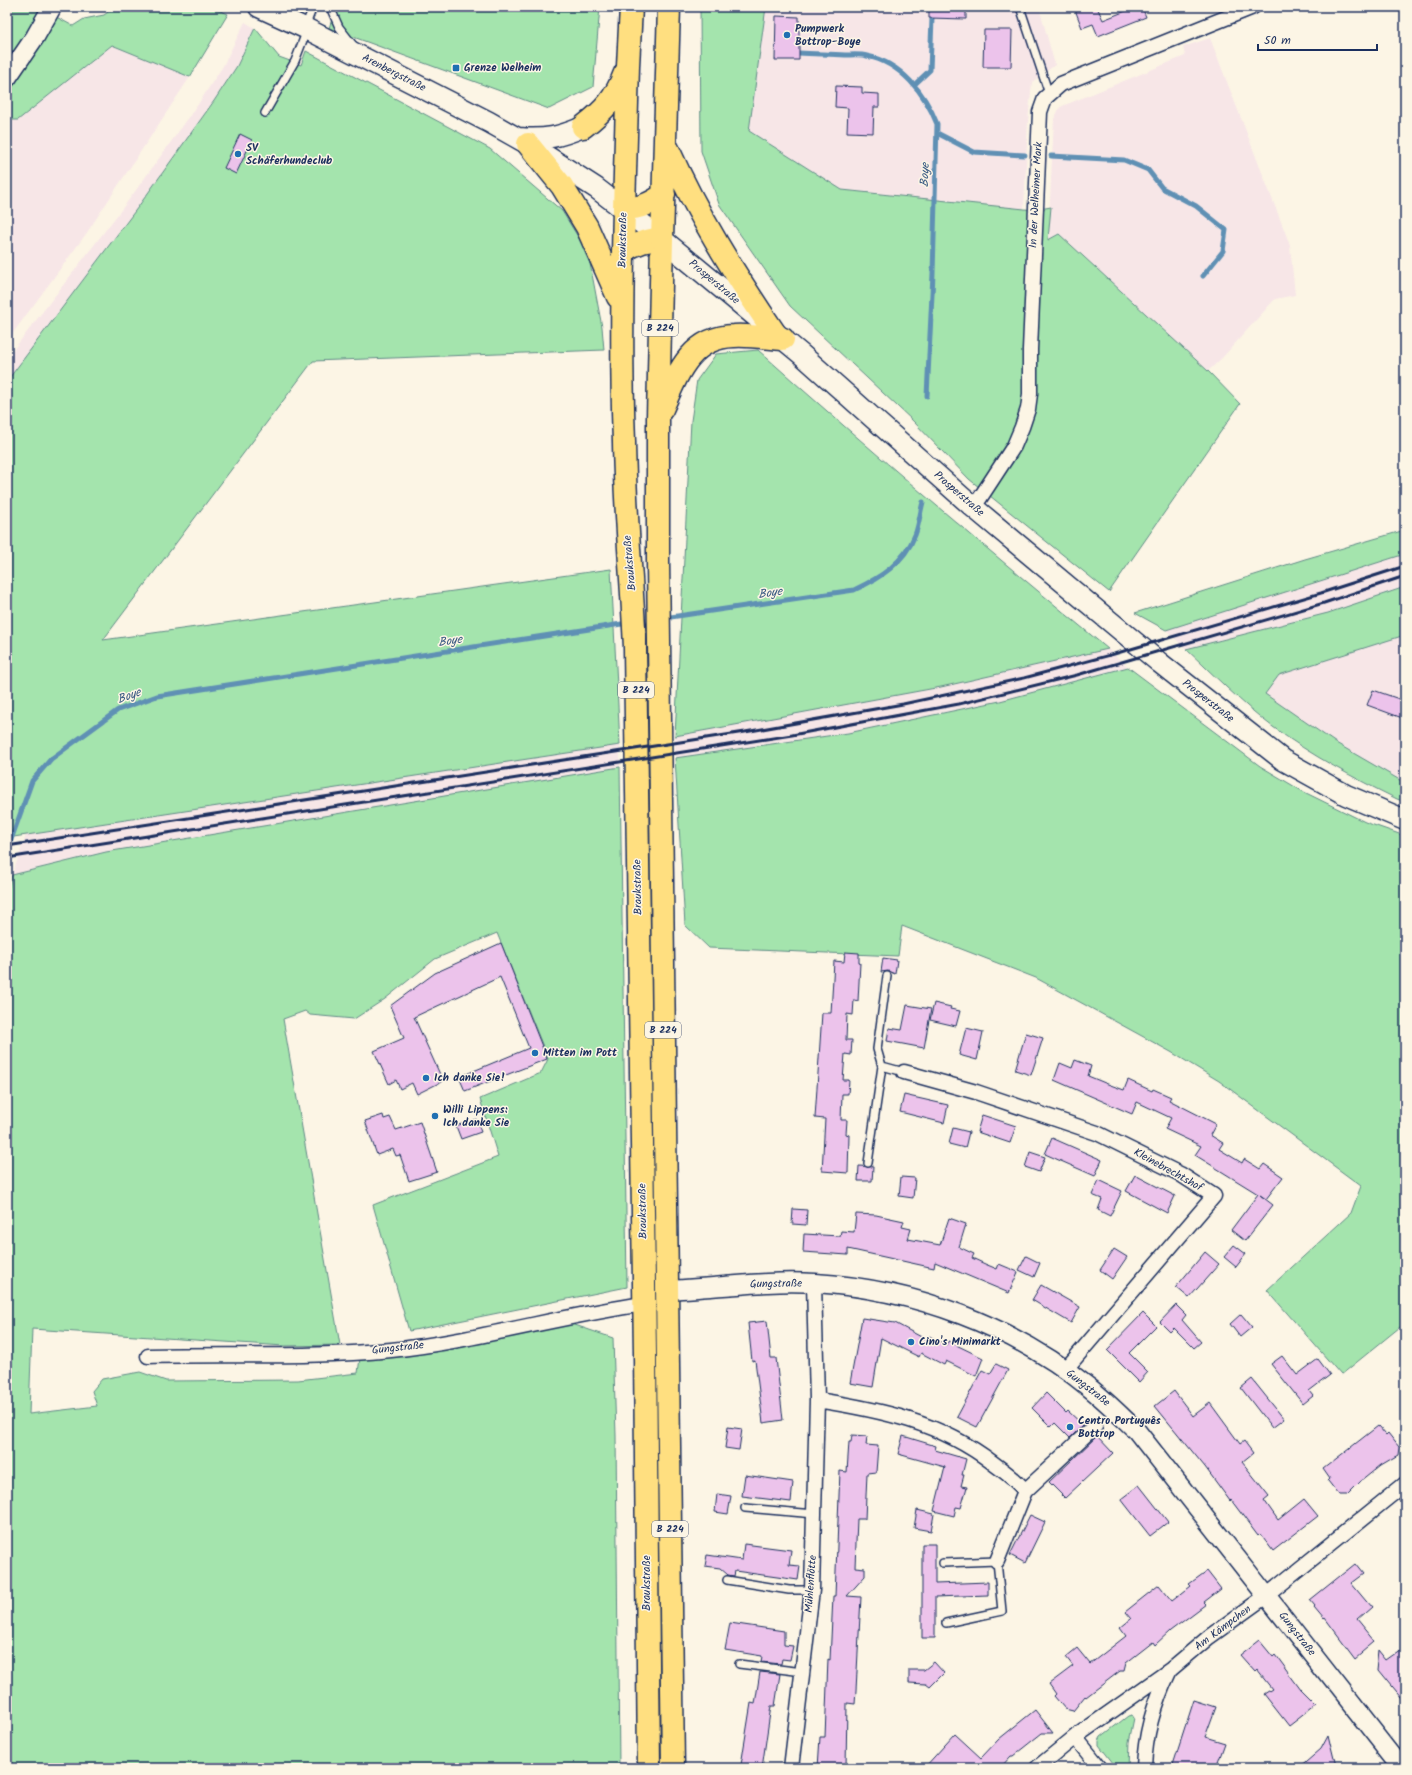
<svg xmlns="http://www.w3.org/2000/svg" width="1412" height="1775" font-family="Kalam,sans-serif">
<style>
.built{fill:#f7e6e7}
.green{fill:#a4e4ad;stroke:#608a86}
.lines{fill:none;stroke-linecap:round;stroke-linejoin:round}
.stream{stroke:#5f90b4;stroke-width:5}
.building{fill:#ecc3eb;stroke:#1b2f5e}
.service-casing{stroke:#1b2f5e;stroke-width:10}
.minor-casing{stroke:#1b2f5e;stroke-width:17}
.tertiary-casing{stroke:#1b2f5e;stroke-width:21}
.secondary-casing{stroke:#1b2f5e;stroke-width:23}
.primary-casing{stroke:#1b2f5e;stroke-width:25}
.trunk-casing{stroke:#1b2f5e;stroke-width:25}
.service{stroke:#fcf5e5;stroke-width:7}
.minor{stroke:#fcf5e5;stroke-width:14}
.tertiary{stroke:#fcf5e5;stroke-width:18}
.secondary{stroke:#fcf5e5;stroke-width:20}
.primary{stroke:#ffdf80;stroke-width:22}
.trunk{stroke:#ffdf80;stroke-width:22}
.rail{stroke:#1b2f5e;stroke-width:3}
.poi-dot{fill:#1f6fb2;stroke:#fcf5e5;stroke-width:1.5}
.labels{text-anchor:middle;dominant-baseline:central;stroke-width:3;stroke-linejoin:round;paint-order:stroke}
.shield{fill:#fcf5e5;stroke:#5e6a86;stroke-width:1}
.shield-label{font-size:10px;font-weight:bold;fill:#1b2f5e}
.poi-label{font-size:11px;font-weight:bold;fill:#1b2f5e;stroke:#fcf5e5;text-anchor:start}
.street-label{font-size:11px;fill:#1b2f5e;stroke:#fcf5e5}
.water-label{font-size:12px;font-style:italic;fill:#375882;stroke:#fcf5e5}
</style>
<rect width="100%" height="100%" fill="#fcf5e5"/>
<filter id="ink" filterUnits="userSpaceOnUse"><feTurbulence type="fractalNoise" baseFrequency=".025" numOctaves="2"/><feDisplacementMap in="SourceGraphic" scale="8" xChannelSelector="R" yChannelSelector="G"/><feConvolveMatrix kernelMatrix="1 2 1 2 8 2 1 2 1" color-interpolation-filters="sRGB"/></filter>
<g filter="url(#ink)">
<path class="built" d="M766,7h273l16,58 -23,17 -4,39 -4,88 -182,-19 -93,-59z
M245,22l10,6 -18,38 -23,35 -76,106 -131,174v-23l121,-157 67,-92 28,-43z
M1210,38l80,207 5,50 -20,4 -53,59 -14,13 -149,-137 -11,6 6,-121 6,-12 125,-51 -2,-9z
M112,45l78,32 -104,157 -79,107v-221h11z
M1405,554v33l-77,26 -142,36 -20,-19z
M1405,635v148l-69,-40 -71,-49 14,-19z
M1108,649l20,18 -128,34 -152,32 -173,25v-22l266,-49z
M620,745v22l-514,85 -94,23 14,-40z"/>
<path class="green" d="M7,7h31l35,19 11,-7 20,-4 11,-8h97l16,7 -38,63 -78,-32 -94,75h-11z
M336,7h264l-7,80 -44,22 -220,-81z
M700,7h66l-17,124 93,59 192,20 17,-3 -3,33 11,-6 149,137 32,33 -131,188 -140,-113 -56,-58 -123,-115 -71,-102 -18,-53z
M255,28l24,29 22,8 5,-14 184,98 72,62 26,42 14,74 2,23 -291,11 -210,279 508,-71 9,176 -613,93v-457l131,-174 76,-106 23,-35z
M758,350c114,102 231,201 350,299l-167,38 -266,49 16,-315 6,-41 19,-26z
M1405,530v24l-239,76 -31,-17 170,-54z
M1405,587v48l-126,40 -14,19 71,49 69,40v19l-8,-3c-43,-21 -85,-43 -124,-72 -31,-23 -59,-52 -87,-78l142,-36z
M1128,667l132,99 42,25 63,31 40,14v487l-64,52 -74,-85 84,-77 10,-27 -142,-105 -48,-29 -135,-74 -134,-52 -4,30 -189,-8 -24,-23 -10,-167 173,-25 152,-32z
M620,767l7,520 -218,44 -36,-126 125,-48 -18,-58 61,-26 7,-14 -51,-126 -62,26 -50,40 -31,20 -44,-4 -5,-4 -22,8 57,326 -56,1 -252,-17 -3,85 68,-8 -5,-15 10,-12 38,-7 26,9 132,-1 60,-7 2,-15 209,-35 44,15 3,98 3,332h-612v-874l5,-19 94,-23z
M1132,1715l2,3 -5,24 -1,26h-11l-18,-23v-4l2,-4 27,-21z"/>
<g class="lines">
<path class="stream" d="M799,53c15,1 31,1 46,2 7,0 15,-1 22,1 34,7 58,37 70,68l-4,150 -6,122
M914,85l16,-15 2,-52
M937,133l37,19 51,3
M1051,156l73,4 24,10 14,18 34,18 30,24 -3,21 -20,25
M664,618l190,-28c26,-12 50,-27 61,-55 4,-10 5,-22 8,-33
M7,851l25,-70 19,-22 67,-49 39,-14 471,-73"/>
</g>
<path class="building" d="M929,7h37v12l-37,-1z
M1074,7h23l6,13 33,-13h6l4,10 -48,19 -5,-12 -11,4z
M776,16l23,1v43h-24z
M984,30h28l-1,37h-28z
M836,86l26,1v6l17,1v13h-5l-1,26 -26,-1 1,-24 -13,-1z
M240,134l12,6 -16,34 -12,-6z
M1373,690l32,11v18l-38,-14z
M501,943l46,116 -82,32 -6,-14 70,-29 -29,-71 -86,40 29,64 -26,13 -5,-11 -12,6 -4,-9 -7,4 -15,-33 30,-13 -14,-32 45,-33z
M845,952l14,1v10h1l-2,38 -4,-1 -1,15 -6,-1 -1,26h6l-1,15 -6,-1 -2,26h6l-1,14h-6l-1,26h6l-1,14 3,1 -1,38 -26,-2 3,-52 -10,-1 7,-105h9l3,-52 10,1z
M883,958l14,2 -2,14 -7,-3 -7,1z
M934,1003l17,4 -1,2 10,2 -4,15 -26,-6z
M907,1005l24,4 -7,39 -37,-7 2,-13 13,2z
M966,1028l17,4 -6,28 -18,-5z
M1026,1033l17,5 -12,37 -16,-5z
M1075,1060l16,6 -3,10 17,7 19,7 4,-10 24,11 1,-2 18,8 -2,3 47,24 -6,11 13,8 -4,6 23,14 2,-4 16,10 4,-5 19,13 -17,22 -6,-4 13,10 -28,36 -14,-11 27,-36 -63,-39 6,-9 -36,-17 6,-11 -34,-16 -5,12 -78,-34 6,-17 12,5z
M904,1095l44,10 -4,18 -44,-11z
M383,1115l1,4 6,-2 6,13 24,-8 17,50 -28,9 -9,-26 -4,1 -3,-7 -16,6 -12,-34z
M982,1115l34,11 -6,17 -33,-11z
M476,1119l5,13 -20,7 -5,-13z
M953,1128l16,4 -4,16 -16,-4z
M1052,1138l50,22 -7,16 -50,-22z
M1030,1152l15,5 -6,15 -14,-5z
M859,1166l14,1 -1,14h-14z
M1135,1175l40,21 -8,17 -41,-22z
M901,1177l14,1 -2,20 -14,-2z
M1099,1180l23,11 -12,25 -12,-6 4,-11 -10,-4z
M793,1209l14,1 -1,15 -14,-1z
M856,1214l20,1 28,6 -2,6 9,2 -3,10 32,6 9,-27 17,6 -7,23 15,7 -2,4 13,6 12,5 2,-5 19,8 -9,21 -74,-31 -1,6 -86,-19v6l-45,-3 1,-18 36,2 1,-5 13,1z
M1234,1245l12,9 -10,13 -12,-10z
M1114,1249l13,8 -15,22 -12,-9z
M1205,1252l14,12 -30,34 -13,-11z
M1026,1256l14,7 -6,14 -15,-7z
M1041,1285l39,22 -9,16 -39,-23z
M1176,1305l10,10 -4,5 19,22 -7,6 -20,-20 -4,4 -10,-10z
M1143,1313l13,13 -27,27 19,19 -9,10 -32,-32z
M1241,1314l11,13 -12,10 -10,-13z
M862,1318l33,5 32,17 2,-4 17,9 2,-4 35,17 -7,18 -30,-15 -2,4 -23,-12 -2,4 -38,-19 -8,49 -23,-4z
M767,1321l4,37h5l7,62 -20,3 -8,-63 -3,1 -4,-38z
M1282,1356l15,19 21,-16 12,16 -21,16 4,5 -10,8 -32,-40z
M996,1364l12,6 -31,57 -20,-10 25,-47 8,4z
M1252,1379l32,40 -12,9 -31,-40z
M1174,1391l19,25 17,-13 30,41 4,-3 9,12 -11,9 27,34 -5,4 14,20 26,-21 14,17 -45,35 -13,-17 -2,2 -27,-36 -1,1 -25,-34 -50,-61z
M1046,1393l20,20 2,-2 15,14 -13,13 -15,-15 -4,4 -19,-19z
M1378,1426l8,9 2,-2 11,14 -1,8 -17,10 -21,17 -13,13h-8l-11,-14 2,-2 -7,-10z
M728,1427l14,2 -3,21 -14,-2z
M852,1435l15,1 -1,9 12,1 -2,26 -9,1 -2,46h-8l-2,48 10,1v8l-18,20 14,1 -5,93 -1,14 -8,-1 -1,65h-28l2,-31h5l3,-78 2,1 3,-64h2l5,-125 7,1 2,-30h2z
M903,1436l33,10 -1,4 31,9 -4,16h2l-3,11 6,1 -6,21 -5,-1 -2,9 -20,-5 11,-44 -47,-13z
M1097,1436l16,17 -48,45 -16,-16z
M745,1475l48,7 -2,20 -49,-6z
M1139,1485l29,37 -18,14 -29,-37z
M717,1494l14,2 -3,18 -13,-2z
M917,1510l17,4 -3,17 -17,-3z
M1030,1515l15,7 -20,41 -15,-8z
M744,1544l47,6 -2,15 11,1 -2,14 -63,-9 -1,5 -6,-1 -8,-7 -15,-2 2,-11 35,5z
M922,1544h13v40l53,-2v13l-53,2v41h-13z
M1355,1564l8,10 -12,9 20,24 -15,13 18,22 -19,16 -30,-40 -1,1 -10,-12 1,-1 -5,-6z
M1207,1571l14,18 -17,13 2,2 -36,27 -15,14 -2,-3 -27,21 -2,8h-4l-34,26 -1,-1 -12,15 -8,-2 -11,-13 2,-2 -7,-10 24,-18 -7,-9 11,-9 13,16 36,-28 -6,-8 11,-9 -6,-7 34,-27 13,16 19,-15 -2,-2z
M730,1623l54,8v14l9,1 -3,14 -8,-1 -1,5 -20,-2 1,-6 -37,-6z
M1259,1640l14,17 2,-2 26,35 15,15 -27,21 -25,-32 8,-5 -15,-19 -2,2 -15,-17z
M1405,1648v55l-27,-33 2,-20 8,10z
M934,1662l10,11 -14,14 -4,-3 -17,-1v-13h15z
M760,1672l20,2 -5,32h-4l-9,62 -21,-3 10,-62 4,1z
M1194,1700l22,7 -11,30 20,6 -9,25h-44z
M1035,1710l18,23h-11l-29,23h-2l-11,12h-76l31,-34 26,24 18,-19z
M1328,1735l8,33h-38l23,-20z"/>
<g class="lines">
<defs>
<path id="service" d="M330,7l9,20 14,18
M1020,7l29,87
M305,27l8,-20
M265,113l30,-52 12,-31
M882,1066l-5,-17 10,-73
M868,1163l14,-97 22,6
M745,1508l70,6
M943,1563l54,-2 5,50 -56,12
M727,1580l62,10h23
M739,1664l64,8"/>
<path id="minor" d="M973,507l7,-9 34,-52 8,-19 6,-18 2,-15v-44l10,-238 5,-14 16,-14 192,-77
M904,1072l72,20 121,41 83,41 34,22 -149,174
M148,1356c81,-2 162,2 243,-6 85,-9 168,-34 253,-46
M817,1400c64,10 123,22 176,63 12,9 23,16 32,28l-28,70
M1025,1491l70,-65
M1075,1737l25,31
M791,1768l21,-178 5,-190 -3,-117
M1037,1768l38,-31 95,-67 39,-33 57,-41 139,-112
M1144,1768c1,-35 10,-65 25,-96"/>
<path id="tertiary" d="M7,78l28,-41 17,-30
M666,1290c50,-2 99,-10 149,-7 99,6 199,43 276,106 16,13 30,27 45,41l266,338"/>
<path id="secondary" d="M259,7l46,21 184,94 39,22 68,44 66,51 139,115 172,153 187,156 123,97 63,35 59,25
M519,138c27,2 40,-1 64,-11"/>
<path id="primary" d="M528,144l34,42 25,41 31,70
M624,209c-2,78 -3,155 0,233 1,69 8,137 11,206l10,706 4,414
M623,251c13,-8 24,-12 39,-12l-4,179v143l15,1207
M662,409c15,-34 28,-72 72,-73 16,-1 33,2 49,3"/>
<path id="trunk" d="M631,7l-3,59 -4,143c16,-1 27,-5 40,-15
M583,127c22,-17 32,-28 42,-54
M668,149c29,65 66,124 106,183
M662,239l7,-232"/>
</defs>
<use href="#service" class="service-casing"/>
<use href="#minor" class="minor-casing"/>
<use href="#tertiary" class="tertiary-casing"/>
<use href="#secondary" class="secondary-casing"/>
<use href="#primary" class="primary-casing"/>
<use href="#trunk" class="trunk-casing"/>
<use href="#service" class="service"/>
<use href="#minor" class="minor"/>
<use href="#tertiary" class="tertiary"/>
<use href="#secondary" class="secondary"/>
<use href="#primary" class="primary"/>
<use href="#trunk" class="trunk"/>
<path class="rail" d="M7,846l738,-114 158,-28 121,-26 90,-24 207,-61 84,-27
M7,858l785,-123 167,-31 118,-29 247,-72 81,-27"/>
</g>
</g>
<g class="poi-dot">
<circle cx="787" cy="35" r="4"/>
<rect x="452" y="64" width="8" height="8" rx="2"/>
<circle cx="238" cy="154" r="4"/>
<circle cx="535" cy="1053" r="4"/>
<circle cx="426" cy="1078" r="4"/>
<circle cx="435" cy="1116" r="4"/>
<circle cx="911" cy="1342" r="4"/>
<circle cx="1070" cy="1427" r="4"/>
</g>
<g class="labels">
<g class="shield">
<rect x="642" y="320" width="36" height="16" rx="3"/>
<rect x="618" y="682" width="36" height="16" rx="3"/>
<rect x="645" y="1022" width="36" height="16" rx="3"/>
<rect x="652" y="1521" width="36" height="16" rx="3"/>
</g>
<g class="shield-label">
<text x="660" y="328">B 224</text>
<text x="636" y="690">B 224</text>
<text x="663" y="1030">B 224</text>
<text x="670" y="1529">B 224</text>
</g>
<g class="poi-label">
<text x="795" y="29">Pumpwerk<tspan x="795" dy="13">Bottrop-Boye</tspan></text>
<text x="464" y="68">Grenze Welheim</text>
<text x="246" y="148">SV<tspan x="246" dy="13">Schäferhundeclub</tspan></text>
<text x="543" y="1053">Mitten im Pott</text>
<text x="434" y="1078">Ich danke Sie!</text>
<text x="443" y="1110">Willi Lippens:<tspan x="443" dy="13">Ich danke Sie</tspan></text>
<text x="919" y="1342">Cino's Minimarkt</text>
<text x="1078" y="1421">Centro Português<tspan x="1078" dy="13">Bottrop</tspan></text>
</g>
<g class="street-label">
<text transform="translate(394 73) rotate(27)">Arenbergstraße</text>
<text transform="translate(1036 195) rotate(-87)">In der Welheimer Mark</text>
<text transform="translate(623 240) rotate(-89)">Braukstraße</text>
<text transform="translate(714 282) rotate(40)">Prosperstraße</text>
<text transform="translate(959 494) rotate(41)">Prosperstraße</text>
<text transform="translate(630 563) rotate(-95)">Braukstraße</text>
<text transform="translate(1208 701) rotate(38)">Prosperstraße</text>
<text transform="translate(638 887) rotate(-91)">Braukstraße</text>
<text transform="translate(1168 1170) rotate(29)">Kleinebrechtshof</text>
<text transform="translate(643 1211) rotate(-91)">Braukstraße</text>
<text transform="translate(776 1284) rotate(-1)">Gungstraße</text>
<text transform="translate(398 1348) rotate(-6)">Gungstraße</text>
<text transform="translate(1088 1388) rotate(38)">Gungstraße</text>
<text transform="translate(647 1583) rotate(-90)">Braukstraße</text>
<text transform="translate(811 1584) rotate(-86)">Mühlenflötte</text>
<text transform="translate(1223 1628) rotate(-37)">Am Kämpchen</text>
<text transform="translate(1297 1634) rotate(52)">Gungstraße</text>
</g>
<g class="water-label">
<text transform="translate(925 175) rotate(-88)">Boye</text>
<text transform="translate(770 593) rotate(-9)">Boye</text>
<text transform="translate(450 641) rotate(-9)">Boye</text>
<text transform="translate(129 696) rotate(-21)">Boye</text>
</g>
</g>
<rect width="1412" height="1775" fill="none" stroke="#fcf5e5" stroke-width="24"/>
<rect x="12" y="12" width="1388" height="1751" fill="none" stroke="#1b2f5e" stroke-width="1.5" filter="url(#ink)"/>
<path d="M1258 44v6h119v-6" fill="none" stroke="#1b2f5e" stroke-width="2"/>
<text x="1264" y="44" font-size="12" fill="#1b2f5e" stroke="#fcf5e5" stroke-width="3" paint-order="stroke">50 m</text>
</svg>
